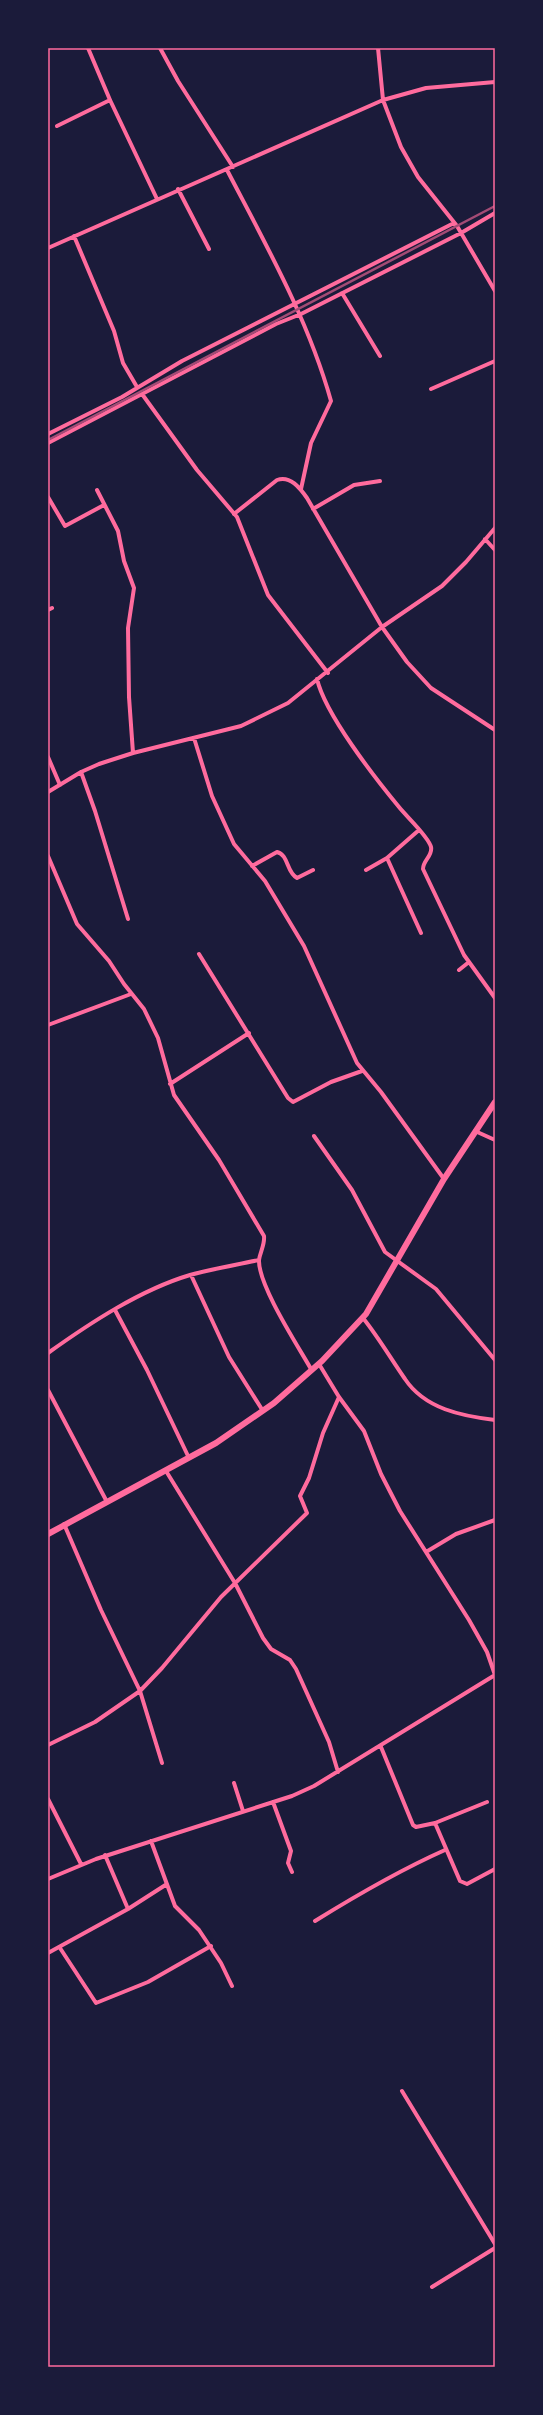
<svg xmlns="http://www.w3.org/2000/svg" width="543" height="2415" font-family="Inter,sans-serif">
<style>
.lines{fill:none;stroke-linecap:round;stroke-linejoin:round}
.minor{stroke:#ff6b9d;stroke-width:4}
.secondary{stroke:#ff6b9d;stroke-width:6}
.rail{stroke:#a44b75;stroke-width:2.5}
.neatline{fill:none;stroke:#ff6b9d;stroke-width:1.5}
</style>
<rect width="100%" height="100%" fill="#1b1b3a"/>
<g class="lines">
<path class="minor" d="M88,48l22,52 47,99
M160,48l18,33 55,86
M378,48l5,52 18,47 17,30 39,49 38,65
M57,126l53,-26
M227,170c39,75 81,149 104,231l-20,42 -10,46
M178,189l31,60
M74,236l40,95 9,32 14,24
M48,248l335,-148 43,-12 69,-6
M342,293l38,63
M431,389l64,-28
M142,394l55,76 40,47 31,78 60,78
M48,434l74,-37 60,-36 272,-138
M48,443l228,-119 25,-10 160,-81 34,-20
M97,490l21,41 6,30 10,27 -6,40 1,69 4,56
M48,497l17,29 39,-21
M313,509l41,-24 26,-4
M234,514l43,-34c13,-5 23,8 30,18l75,129 25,35 24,26 64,42
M485,539l10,11
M48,610l4,-2
M317,679c8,35 58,99 82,128 7,9 30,30 32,40 2,9 -8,13 -8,22l41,86 31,43
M194,738l18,58 22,48 31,37 39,65 53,117 24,29 63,87
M48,757l12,28
M81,772l14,39 33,108
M48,792l33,-20 18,-8 34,-11 108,-27 47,-23 94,-76 60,-41 24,-24 29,-34
M48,856l29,68 32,37 15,23 20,25 14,29 16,57 45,65 45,76c1,9 -4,16 -5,24 -1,25 39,86 52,109
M387,858l34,75
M252,866l25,-14c12,3 9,20 20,26l16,-8
M366,870l21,-12 32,-28
M199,954l89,144 5,4 38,-20 31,-11
M459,970l10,-8
M48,1025l83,-31
M170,1084l79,-51
M475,1131l20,9
M314,1136l38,54 33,62 51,37 59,71
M191,1275l38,82 34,54
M115,1310l32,60 42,88
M363,1318c16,20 28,41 42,61 20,30 57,37 90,41
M48,1353c42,-30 92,-63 142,-78 22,-6 46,-10 69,-15
M319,1364l20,33 25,34 17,43 19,37 69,109 18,32 8,23
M48,1390l59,112
M166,1471l69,112 28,55 8,11 19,11 6,9 33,73 9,30
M64,1524l37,86 39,81 22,72
M426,1552l30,-18 39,-14
M48,1745l47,-23 45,-31 22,-23 59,-71 86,-84 -7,-17 9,-18 14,-45 16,-36
M381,1747l32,78 3,2 19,-4 25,58 7,3 28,-15
M234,1783l9,28
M48,1799l33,65
M273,1802l18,49 -3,12 4,9
M435,1823l52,-21
M151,1841l24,65 24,24 22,33 11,23
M105,1855l23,54
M48,1879l48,-20 196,-63 22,-10 181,-111
M315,1921c42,-26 85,-51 130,-71
M60,1948l36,55 52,-21 63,-36
M48,1953l80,-44 39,-25
M402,2091l93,153
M432,2287l63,-39"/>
<path class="secondary" d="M48,1534l168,-91 58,-40 48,-42 44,-47 78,-135 51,-77"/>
<path class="rail" d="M48,440l447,-234"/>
</g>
<rect width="543" height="2415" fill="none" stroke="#1b1b3a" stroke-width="98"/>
<rect x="49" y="49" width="445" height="2317" class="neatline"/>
</svg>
